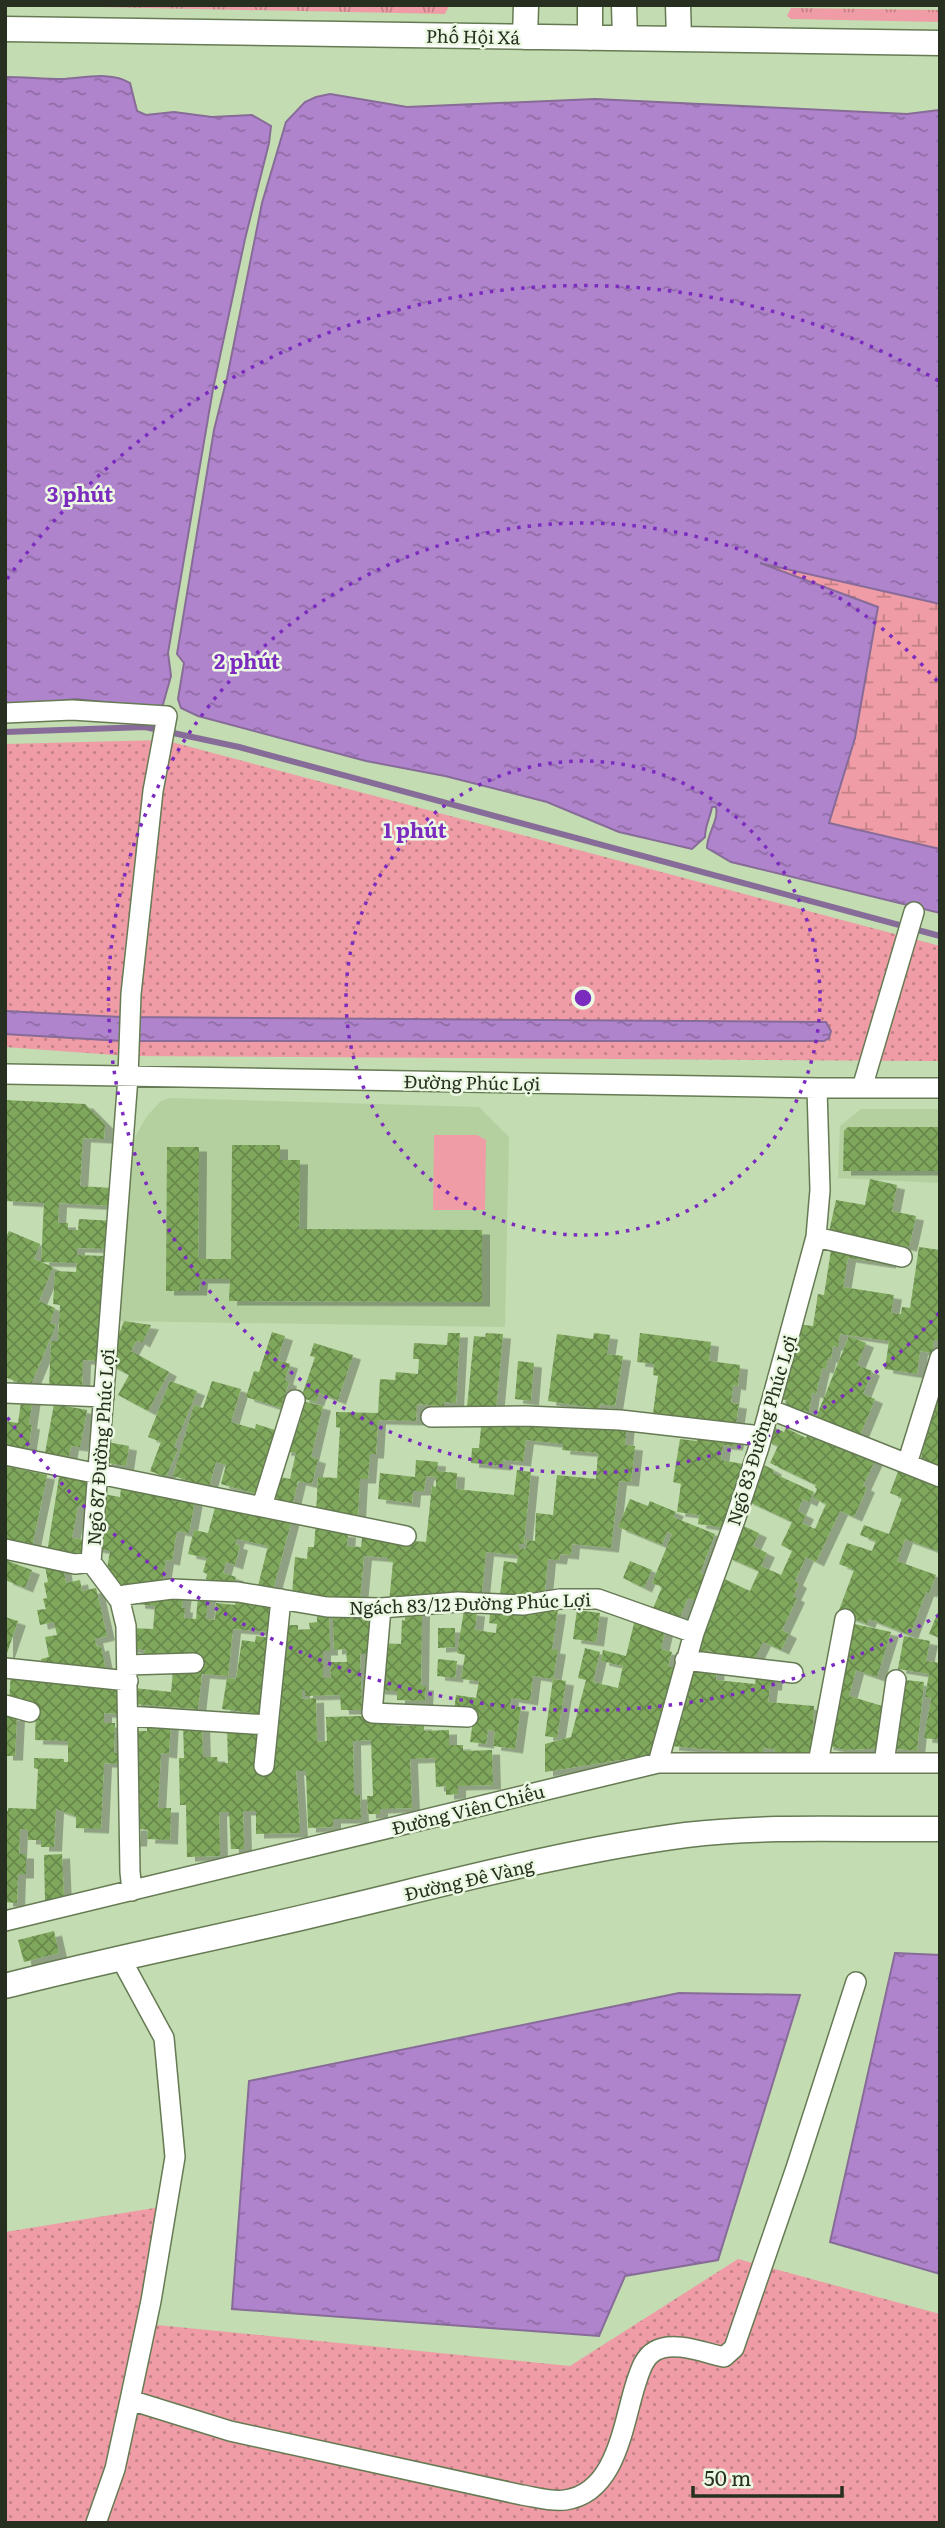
<svg xmlns="http://www.w3.org/2000/svg" width="945" height="2528" font-family="Literata,serif">
<style>
.built{fill:#b4d09f}
.grass{fill:url(#grass-tufts)}
.wetland{fill:url(#wetland-marsh)}
.park{fill:url(#park-dots)}
.pitch{fill:#ef9ca6}
.water{fill:url(#water-ripples);stroke:#876b98;stroke-width:2}
.lines{fill:none;stroke-linecap:round;stroke-linejoin:round}
.stream{stroke:#876b98;stroke-width:6}
.building{fill:url(#building-cross-hatch);filter:url(#shadow)}
.minor-casing{stroke:#667b54;stroke-width:22}
.major-casing{stroke:#667b54;stroke-width:27}
.minor{stroke:#fff;stroke-width:19}
.major{stroke:#fff;stroke-width:24}
.ring{fill:none;stroke:#7b2cbf;stroke-width:3.5;stroke-dasharray:3.5 7}
.labels{text-anchor:middle;dominant-baseline:central;stroke-width:5;stroke-linejoin:round;paint-order:stroke}
.street-label{font-size:18px;fill:#273020;stroke:#ebf8e2}
.centre{fill:#7b2cbf;stroke:#ebf8e2;stroke-width:3.5}
.ring-label{font-size:21px;text-anchor:middle;font-weight:bold;fill:#7b2cbf;stroke:#ebf8e2;stroke-width:5;stroke-linejoin:round;paint-order:stroke}
</style>
<defs>
<pattern id="grass-tufts" width="24" height="20" patternUnits="userSpaceOnUse" patternTransform="scale(1.75)"><rect width="24" height="20" fill="#ef9ca6"/><path d="M3 7l-1-3M5 7V3M7 7l1-3M15 17l-1-3M17 17v-4M19 17l1-3" fill="none" stroke="#c28087"/></pattern>
<pattern id="wetland-marsh" width="20" height="14" patternUnits="userSpaceOnUse" patternTransform="scale(1.75)"><rect width="20" height="14" fill="#ef9ca6"/><path d="M1 5h8M5 5V1M11 12h8M15 12V8" fill="none" stroke="#c28087"/></pattern>
<pattern id="park-dots" width="8" height="8" patternUnits="userSpaceOnUse" patternTransform="scale(1.75)"><rect width="8" height="8" fill="#ef9ca6"/><path d="M2 2h.1M6 6h.1" fill="none" stroke="#c28087" stroke-width="1.8" stroke-linecap="round"/></pattern>
<pattern id="water-ripples" width="26" height="14" patternUnits="userSpaceOnUse" patternTransform="scale(1.75)"><rect width="26" height="14" fill="#b084cc"/><path d="M2 4q2-2 4 0t4 0M15 11q2-2 4 0t4 0" fill="none" stroke="#8f6ca5"/></pattern>
<pattern id="building-cross-hatch" width="8" height="8" patternUnits="userSpaceOnUse" patternTransform="scale(1.75)"><rect width="8" height="8" fill="#7fa85d"/><path d="M0 0l8 8M0 8l8-8" fill="none" stroke="#68894c"/></pattern>
<filter id="shadow"><feDropShadow dx="8" dy="4.5" stdDeviation="0" flood-color="#0004"/></filter>
</defs>
<rect width="100%" height="100%" fill="#c3dcb1"/>
<path class="built" d="M170,1098l309,9 30,30 -4,190 -388,-6 13,-165 6,-21 11,-19 14,-15z
M861,1109h79v74l-102,-5 2,-52z"/>
<path class="grass" d="M5,5h444v1l-4,8z
M791,8l149,2v12l-149,-3 -4,-3z"/>
<path class="wetland" d="M753,561l187,43v247l-111,-28z"/>
<path class="park" d="M164,740l776,206v115l-811,-5 -124,-9v-303z
M167,2206l-20,118 423,42 168,-107 202,55v209h-935v-291z"/>
<path class="pitch" d="M434,1135h43l9,5 -1,70h-52z"/>
<path class="water" d="M5,77c19,0 38,2 57,2 21,-1 49,-8 68,4l7,28 9,4 28,-3 38,5 40,-2 19,11 -2,17 -24,96 -32,150 -45,264 3,23 -9,32 -87,-9 -70,9z
M330,94l77,13 188,-8 312,15 33,-4v494l-180,-41 118,44 -23,131 -26,85 111,26v64l-209,-51 -24,-14c0,-15 12,-27 9,-41h-4c-2,11 -7,19 -7,30l-13,12 -73,-17 -72,-30 -102,-26 -79,-15 -168,-45 -17,-8 -3,-9 6,-36 -7,-9 37,-224 13,-52 35,-175 24,-81 19,-20 11,-5z
M5,1011l116,6 705,5 5,9 -2,7 -5,3h-702l-117,-7z
M895,1953l45,2v319l-110,-32z
M679,1993l121,2 -82,265 -93,16 -26,60 -367,-27 17,-228z"/>
<g class="lines">
<path class="stream" d="M5,732l140,-5 94,20 701,189"/>
</g>
<path class="building" d="M5,1100l80,4 20,20 -1,15 -21,-1 -3,48 31,2v18l-52,-3 -1,20h10v7h10l1,-11 35,2 -2,28 -35,-1v7l30,1 -6,105 -18,-1 -1,29 -33,-2 2,-46h7l2,-36 -7,-1 2,-33 21,1 1,-9 -36,-1 3,-59 -39,-2z
M848,1127h92v44h-97l1,-40z
M232,1145h48v15h20l-1,69 183,1v72l-253,-1 1,-22h-30l-1,12h-33l1,-144h32l-1,112h33z
M870,1179l27,6 -5,26 24,5 -7,31 -80,-15 7,-32 29,5z
M9,1231l31,13 -6,15 19,8 -14,34 16,7 -5,15 6,2 -26,62 -25,-10v-138z
M832,1244l57,11 -1,9 -40,-6 -5,29 51,8 -3,18 10,1 1,-7 8,1 9,-61 21,3v91l-6,-1 -2,13 -12,-2 -3,23 -32,-5 4,-28 -49,-7 -2,13 -5,-1 -2,13 -3,-1 -2,11 -4,-1 -6,26 -4,-1 -3,19 -23,-4 1,-8 -10,-1 4,-23 7,1 8,-53 17,2 5,-32 6,1z
M124,1321l27,4 -9,18 -5,-3 -6,11 38,21 -21,39 -30,-16 11,-20 -21,-11z
M272,1332l13,4 -8,24 13,4 -5,16 4,2 -8,26 -35,-11 8,-26 5,1z
M448,1333h12l-4,70 -12,-1v4l-27,-2 -1,17 -38,-1 -2,34h-6l-2,25h-8l-2,36 -42,-2 2,-36 19,1 3,-50 -4,-1v-15l42,1 2,-34 15,1 1,-8 22,2 1,-15h-6l1,-16 33,2z
M486,1333l17,1 -7,76 -29,-3 7,-71 11,1z
M594,1333l16,2 -3,19 16,2 -8,50 -15,-2 -1,5 -51,-8 9,-67 36,5z
M640,1333l71,9 -2,19 31,4 -2,21 -5,-1 -2,18 8,1 -3,20 -83,-11 5,-37 -5,-1 1,-11 -17,-2z
M849,1336l17,7 -9,22 15,6 -9,23 12,5 -16,39 -44,-18z
M314,1343l39,12 -15,45 -19,-7 -3,9 -15,-4 14,-41 -5,-1z
M518,1361l16,2 -3,38 -16,-2z
M936,1379l4,1v88l-20,-4z
M170,1381l27,10 -23,56 4,2 -12,28 -16,-6 11,-29 -13,-5z
M212,1381l29,8 -10,33 24,7 1,-5 22,7 -18,64 -39,-11 5,-19 -10,-3 -7,25 -36,-11 21,-71 9,3z
M22,1395l11,2 -4,27 3,1 -5,32 -22,-5v-31l13,2z
M298,1400l25,6 -12,51 7,2 -6,25 -14,-3 -6,25 -24,-6 6,-24 16,3 6,-26 -13,-2 6,-28 10,2 3,-12 -7,-2z
M54,1404l33,6 -7,37 -9,-1 -2,11 -24,-4z
M482,1418l145,5 -2,22 10,1 -4,36 -12,-1 -8,67 -39,-4 -1,11 -11,-1 -1,6 -11,-1 -4,41 -44,-5 4,-34 13,2 1,-8 -32,-3 -5,49 -92,1 4,-40 -5,-1v-3l-24,-2 -4,43 -68,-5 3,-37 12,2 1,-12h6l2,-26 9,1 -1,9 24,2 -1,13 14,1 2,-16 27,8 36,3 6,-56 4,1v-10l-10,-1 -2,15h-11l-1,12 -34,-4 2,-26 35,4 1,-17 22,2 -1,9 20,2 -1,16 58,6 3,-25 14,2 -7,72h-5v4l7,1 1,-9 8,1 1,-28 17,2 4,-40 39,4 2,-26 -36,-3 1,-6 -37,-4 -3,22 -20,-2v6l-32,-3 1,-15h7z
M771,1426l13,6 2,-4 20,10 5,-10 66,28 -14,30 4,2 -13,29 -14,-6 -24,51 -10,-5 -11,24 4,3 -6,12 4,2 -15,32 7,4 -8,16 -18,-8 -10,20 -13,-6 -4,7 -28,-13 -3,6 -15,-7 30,-72 30,14 9,-20 -34,-15 14,-32 20,9 -6,13 14,7 -6,13 20,9 11,-24 -11,-6 11,-23 -47,-22 13,-38 16,8 -1,3 41,19 -5,10 -6,-3 -5,12 8,4 -4,8 13,6 11,-25 -13,-6 4,-9 -2,-2 1,-2 -46,-22 8,-17 -14,-6z
M699,1430l38,5 -2,11 -12,-1 -2,15 22,4 -4,28 -13,36 -28,-4 1,-9 -22,-3 4,-28 -8,-2 7,-43 17,2z
M107,1442l22,4 -3,20 -23,-4z
M5,1466l42,9 -15,72 -27,-6z
M900,1466l40,15v71l-35,-13 -8,22 39,14 -7,18 -3,-1 -16,43 -41,-16 -2,5 -29,-11 16,-43 -15,-6 8,-21 25,8 4,-10 -16,-6 4,-10 25,9 13,-36 -12,-5z
M60,1471l33,6 -5,30 -10,-1 -6,32 12,2 -3,18 -34,-5z
M122,1481l74,13 -7,39 -12,-2 -5,30 -6,-1 -4,24 -34,1 -15,-2 1,-7 -8,-1 4,-24 -16,-3 9,-54 17,3z
M630,1499l18,7 2,-5 26,11 -3,5 42,17 -15,39 7,3 -10,25 -9,-3 -10,24 -26,-11 10,-24 -10,-4 20,-49 -5,-2 -5,13 -44,-18z
M216,1504l77,11 -21,79 -15,-4 11,-44 -31,-7 -2,5 5,2 -5,19 -9,-3 -3,11 13,4 -3,9 -27,-7 1,-5 -4,-2 4,-14 -19,-4 6,-24 14,3z
M5,1560l27,10 -7,18 -20,-8z
M630,1561l22,9 -8,18 -21,-10z
M62,1562l4,21 14,-3 2,11 14,-3 11,48 -12,3 2,8 4,-1 5,25 -63,-1 -2,-11 8,-2 -4,-20 12,-2 -3,-13 -14,3 -3,-15 9,-1 -3,-10 4,-1 -3,-15 4,-1 -3,-16z
M184,1593l-2,15h3l-1,10 12,1 2,-23 10,1 -2,22 9,1 1,-17 19,2 1,-7 38,3 -3,31 -38,-3 -5,47 -26,-2 -4,35 -65,-5 1,-16 37,4 2,-21 21,2 2,-15 -52,-4 1,-4 -17,-2 2,-20 23,1 2,-23 -18,-2 1,-10z
M491,1606l67,4 -6,39 6,1 -5,29 13,2 -9,57 -12,-2 8,-57 -20,-3 -3,25 -19,-3 -1,8 11,1 -6,42 -22,-3 2,-15 -7,-1 -2,14 -16,-2 4,-28 -20,-2 2,-17 20,3 3,-17 -18,-2 4,-24 -8,-2 7,-43 13,2 -2,18 21,3 1,-9 -8,-1z
M940,1607v31l-11,-4z
M405,1608l17,1 -1,77h5l-1,15 -28,-1v-9l-20,-1 1,-47 23,1 1,-24 3,1z
M329,1609l1,42h-7v27h8l-1,-16h17l-1,-13 -12,1 -1,-33 41,-1 2,37 -16,1 2,56h-21l-1,-15 -35,1v-6h-3v9l14,-1 1,44 10,-1 -1,-24 68,-2v11l30,-1v6l25,-1v15h14v6l29,-1 1,35 -35,1v8l-12,1v-9l-10,1 -1,-29 -25,1 2,49 -32,1v5h-12l-1,-18h6l-2,-56 -18,1 1,54h6l1,24h-28v8l-25,1 -2,-57h-10l4,62 -44,1v-23h-13l1,38h-13l-2,-37h-10l1,44 -33,1 -1,-52h-6l-1,-47h5l-1,-35 19,-1 1,35h14l1,6h10l-1,-37 31,-1 22,-94h8v-6h10v5l12,-1 -1,-6 8,-1v-12z
M577,1610l23,3 -4,29 -23,-3z
M5,1617l13,4 -12,35h-1z
M635,1619l31,8 -5,22 11,3 -4,14 8,2 -21,81 -5,6 -105,17v-28l26,-7 15,-57 -8,-2 7,-30 15,4 -7,30 25,6 5,-22 -22,-5 2,-11 23,6z
M850,1623l41,9 -14,45 -21,-7 -7,26 40,12 -5,40 -39,2 -20,-5z
M438,1628h17v19l-17,1z
M256,1636l15,2 -12,76 -37,-5 5,-31 9,1 6,-39 13,2z
M904,1636l26,5 -4,20 14,2v77l-16,-2 7,-40 -6,-1 4,-23 -31,-5z
M438,1659l19,2 -2,17 -18,-2z
M689,1662l28,3 -1,15 39,4 2,-13 18,2 -1,13h-4l-2,16 46,4 -3,51 -37,-4 1,-4 -12,-1v7l-92,-9 3,-31 9,1z
M11,1672l106,9 -1,15h5l-1,18 -16,-1v10h11l-1,30h6l-1,11 -15,-1 -3,66 -25,-1v-12l-20,-7 -2,38h-13v-7h-13v-10l-8,-1 -1,25h7v20h-8l-1,29 -12,-1v-91h3v-3l28,1 2,-40 -4,-1v-10l30,1v3h4v-21l-33,-1 1,-32 -27,-6z
M896,1679l28,3 -7,69 -28,-3z
M5,1716h12l-2,40h-10z
M147,1720l24,1 -2,33 -8,-1 -3,55h13l-1,32 -23,-1 1,-9 -8,-1 -1,13h-7l1,-16h7v-8l-7,-1 4,-86h10z
M62,1854l2,45 -19,1 -1,-45z
M54,1931l5,22 -35,9 -6,-22z"/>
<g class="lines">
<defs>
<path id="minor" d="M5,713l67,-3 95,6 -14,75 -22,203 -3,83 -37,485 29,39 6,25 4,246 2,19
M5,1074l812,14h123
M862,1088l52,-176
M816,1237l86,20
M5,1393l99,4
M769,1409l171,68
M431,1417l94,-1 95,4 141,16
M5,1455l401,81
M907,1464l33,-106
M262,1506l33,-106
M5,1549l70,15 16,-2
M120,1601l5,-6 47,-6 66,3 89,15 54,1 77,-6 65,3 37,-6h38l96,34
M381,1608l-9,105 96,4
M685,1660l108,13
M127,1665l67,-2
M5,1668l123,13
M5,1705l25,7
M128,1716l140,9
M658,1763l36,-130 41,-113 24,-73 57,-210 4,-47 -3,-102
M818,1763l27,-144
M884,1763l12,-83
M264,1766l17,-167
M5,1921l653,-158h282
M130,2400l100,31 292,64c13,2 30,7 43,5 52,-7 58,-77 71,-117 4,-12 8,-26 19,-32 18,-11 50,2 69,6l10,-9 62,-180 60,-186
M96,2523l19,-54 15,-69 21,-99 24,-144 -11,-119 -44,-81"/>
<path id="major" d="M624,5l1,33
M678,5l1,34
M5,29l935,14
M525,37l1,-32
M590,38v-33
M5,1986c108,-28 217,-49 325,-75 118,-28 236,-60 356,-76 84,-10 170,-5 254,-6"/>
</defs>
<use href="#minor" class="minor-casing"/>
<use href="#major" class="major-casing"/>
<use href="#minor" class="minor"/>
<use href="#major" class="major"/>
</g>
<g class="ring">
<circle cx="583" cy="998" r="237"/>
<path d="M939 1313A475 475 0 1 1 939 683"/>
<path d="M939 1615A712 712 0 0 1 7 1417M7 579A712 712 0 0 1 939 381"/>
</g>
<g class="labels">
<g class="street-label">
<text transform="translate(473 36) rotate(1)">Phố Hội Xá</text>
<text transform="translate(472 1082) rotate(1)">Đường Phúc Lợi</text>
<text transform="translate(761 1430) rotate(-73)">Ngõ 83 Đường Phúc Lợi</text>
<text transform="translate(100 1447) rotate(-86)">Ngõ 87 Đường Phúc Lợi</text>
<text transform="translate(470 1603) rotate(-2)">Ngách 83/12 Đường Phúc Lợi</text>
<text transform="translate(468 1809) rotate(-14)">Đường Viên Chiếu</text>
<text transform="translate(469 1879) rotate(-13)">Đường Đê Vàng</text>
</g>
</g>
<circle cx="583" cy="998" r="10" class="centre"/>
<g class="ring-label">
<text x="80" y="502">3 phút</text>
<text x="247" y="669">2 phút</text>
<text x="415" y="838">1 phút</text>
</g>
<rect width="945" height="2528" fill="none" stroke="#273020" stroke-width="14"/>
<path d="M693 2486v10h149v-10" fill="none" stroke="#273020" stroke-width="3.5"/>
<text x="704" y="2486" font-size="21" fill="#273020" stroke="#ebf8e2" stroke-width="5" paint-order="stroke">50 m</text>
</svg>
